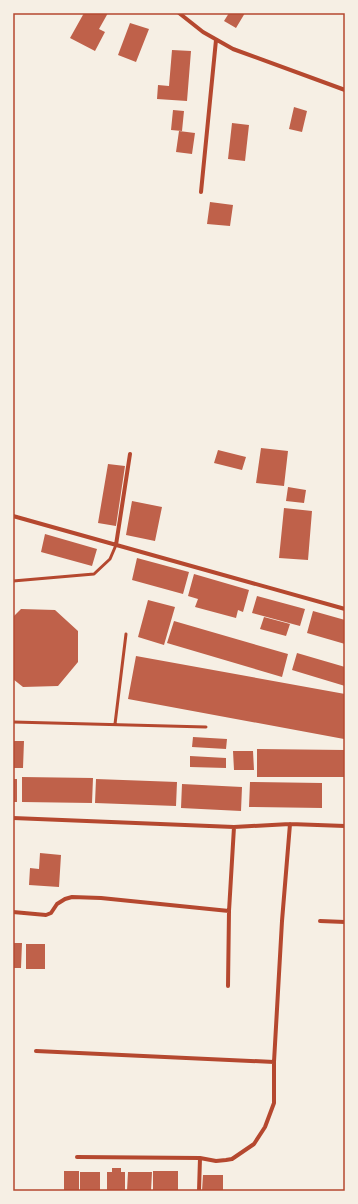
<svg xmlns="http://www.w3.org/2000/svg" width="358" height="1204" font-family="'Exo 2',sans-serif">
<style>
.building{fill:#bf614a}
.lines{fill:none;stroke-linecap:round;stroke-linejoin:round}
.service{stroke:#b5482f;stroke-width:3}
.minor{stroke:#b5482f;stroke-width:4}
.neatline{fill:none;stroke:#b5482f;stroke-width:1.5}
</style>
<rect width="100%" height="100%" fill="#f6efe4"/>
<path class="building" d="M84,13h24l-9,16 6,3 -10,19 -25,-13z
M229,13h16l-9,15 -12,-7z
M130,23l19,6 -13,33 -18,-7z
M172,50l19,1 -4,50 -30,-2 1,-14 11,1z
M294,107l13,4 -5,21 -13,-3z
M173,110l11,1 -2,20 -11,-1z
M232,123l17,2 -4,36 -17,-2z
M179,131l16,2 -3,21 -16,-2z
M210,202l23,3 -3,21 -23,-2z
M261,448l27,3 -4,35 -28,-3z
M218,450l28,7 -4,13 -28,-7z
M108,464l17,2 -9,60 -18,-3z
M288,487l18,3 -2,13 -18,-2z
M132,501l30,6 -7,34 -29,-6z
M284,508l28,3 -4,49 -29,-2z
M45,534l52,15 -5,17 -51,-14z
M137,558l52,14 -6,22 -51,-14z
M194,574l55,16 -6,22 -5,-2 -2,8 -41,-11 3,-8 -10,-3z
M257,596l48,13 -5,17 -48,-13z
M148,600l27,7 -11,38 -26,-8z
M21,609l34,1 23,21v31l-20,24 -35,1 -10,-8v-62z
M313,611l32,9v24l-38,-11z
M264,617l26,7 -4,12 -26,-7z
M174,621l114,33 -6,23 -115,-34z
M297,653l48,14v19l-53,-16z
M136,656l209,38 -1,45 -216,-40z
M193,737l34,2 -1,10 -34,-2z
M13,741h11l-1,27h-10z
M257,749l88,1v27h-88z
M233,751h20l1,19h-20z
M190,756l36,2v10l-36,-1z
M22,777l71,1 -1,25 -70,-1z
M13,779h4v23h-4z
M96,779l81,3 -1,24 -81,-3z
M250,782l72,1v25l-73,-1z
M182,784l60,3 -1,24 -60,-3z
M40,853l21,2 -2,32 -30,-2 1,-17 9,1z
M13,943h9l-1,25h-8z
M26,944h19v25h-19z
M112,1168h9v4h4v19h-18v-19h5z
M64,1171h15v20h-15z
M153,1171h25v20h-25z
M80,1172h20v19h-20z
M128,1172h24l-1,19h-24z
M203,1175h20v16h-21z"/>
<g class="lines">
<path class="service" d="M13,581l81,-7 16,-15 6,-14
M13,722l193,5
M115,724l11,-90"/>
<path class="minor" d="M179,13l24,19 30,17 112,41
M201,192l15,-152
M13,516l332,93
M116,545l14,-91
M13,818l221,9 56,-3 55,2
M13,912l33,3 5,-2 6,-9 8,-5 7,-2 29,1 128,13
M320,921l25,1
M228,986l1,-75 5,-84
M36,1051l238,11
M77,1157l123,1 16,3 10,-1 6,-1 22,-15 11,-17 9,-24v-41l8,-141 8,-97
M199,1191l1,-33"/>
</g>
<rect width="358" height="1204" fill="none" stroke="#f6efe4" stroke-width="28"/>
<rect x="14" y="14" width="330" height="1176" class="neatline"/>
</svg>
